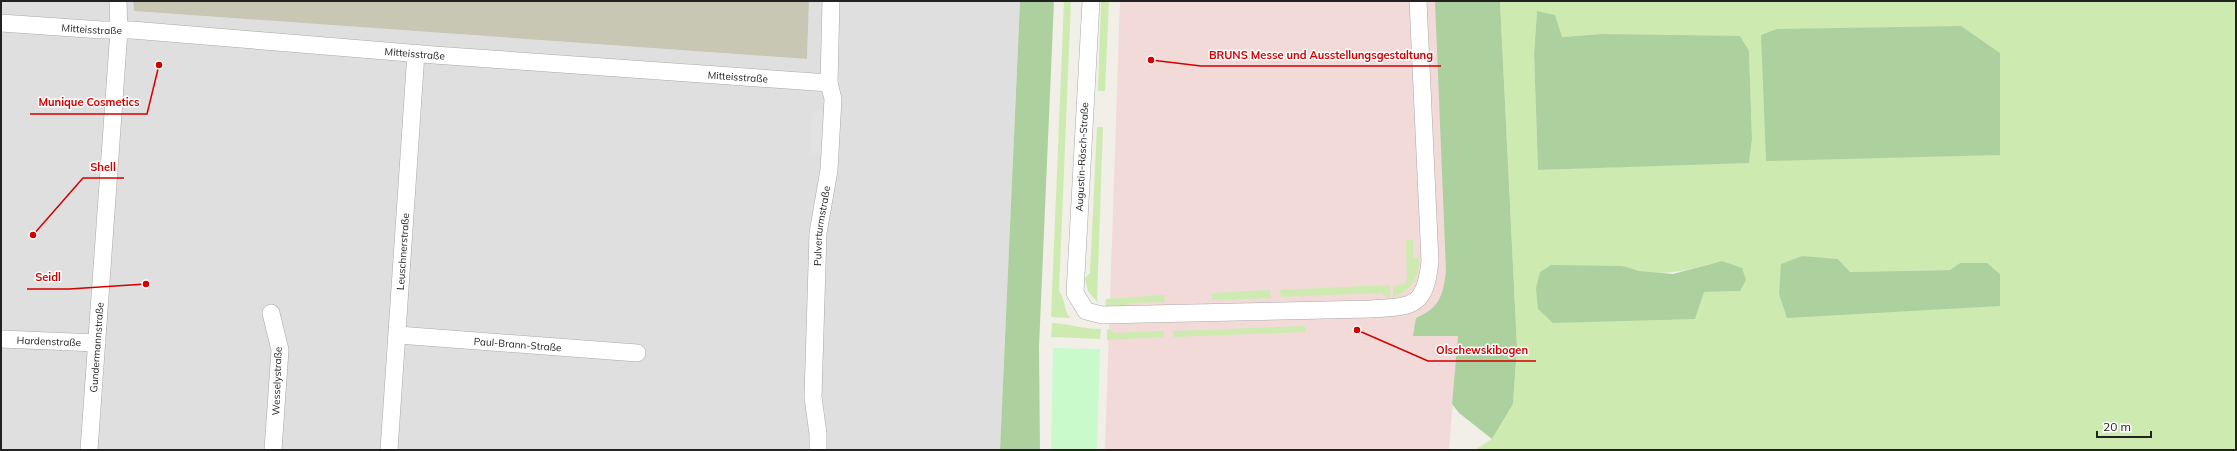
<svg xmlns="http://www.w3.org/2000/svg" width="2237" height="451" font-family="Mulish,sans-serif">
<style>
.residential{fill:#e0dfdf}
.commercial{fill:#f2dad9}
.construction{fill:#c7c7b4}
.grass{fill:#cdebb0;fill-rule:evenodd}
.forest{fill:#add19e}
.park{fill:#c8facc}
.parking{fill:#e2e2e2}
.lines{fill:none;stroke-linecap:round;stroke-linejoin:round}
.street-casing{stroke:#a9a9a9;stroke-width:18}
.street{stroke:#fff;stroke-width:17}
.labels{text-anchor:middle;dominant-baseline:central;stroke-width:3;stroke-linejoin:round;paint-order:stroke}
.street-label{font-size:10px;fill:#222;stroke:#fff}
.leader{fill:none;stroke:#d40000;stroke-width:1.5}
.callout-dot{fill:#d40000;stroke:#fff;stroke-width:1.5}
.callout-label{font-size:11px;text-anchor:middle;font-weight:bold;fill:#d40000;stroke:#fff;stroke-width:3;stroke-linejoin:round;paint-order:stroke}
</style>
<rect width="100%" height="100%" fill="#f2efe9"/>
<path class="residential" d="M1,1h132l1,10 673,48 2,-58h211l-20,449h-999z"/>
<path class="commercial" d="M1120,1h326l15,301 -12,148h-344z"/>
<path class="construction" d="M133,1h676l-2,58 -673,-48z"/>
<path class="grass" d="M1064,1h7l-12,290c7,9 4,18 11,27l-19,-1z
M1101,1h8l-4,90h-7z
M1500,1h736v449h-761l17,-11 21,-35 4,-57zM1537,11l25,26 40,-3 147,17 3,88 -3,23 -211,8 -4,-116zM1838,259l12,13 100,-2 10,-7 40,43 -219,-42zM1722,261l18,30 -36,1 -82,-26c41,13 60,5 100,-5z
M1097,127h6l-6,175 -9,-11 -3,-13 5,-5z
M1406,240h7v18h6c0,19 -7,33 -26,39v-10l12,-4 2,-3z
M1388,285l2,2v11h-4l-4,-5 -101,4 -1,-7z
M1270,290l1,8 -59,2v-7z
M1164,295l1,7 -37,1 -4,6 -19,-1 1,-9z
M1052,323c17,1 32,6 49,6l-1,10 -49,-2z
M1305,326v6l-132,5v-6z
M1107,329l5,1 2,3 50,-2 -1,6 -56,3z"/>
<path class="forest" d="M1020,1h34l-15,346 1,103h-40z
M1435,1h65l17,346 -4,57 -21,35 -33,-26 -7,-9 6,-68h-45l3,-18c24,-10 27,-23 30,-47z
M1537,11l18,4 7,22 40,-3 138,2 9,15 3,88 -3,24 -211,7 -4,-116z
M1961,26l39,27v102l-234,6 -5,-126 16,-6z
M1802,256l36,3 12,13 100,-2 10,-7h27l13,11v32l-213,12 -8,-24 2,-30z
M1722,261l20,7 4,12 -6,11 -36,1 -9,27 -142,4 -15,-14 -2,-21 4,-16 11,-7 71,1 18,5 33,3z"/>
<path class="park" d="M1053,348l47,1 -3,101h-46z"/>
<path class="parking" d="M812,111h11l-1,42h-12z"/>
<g class="lines">
<defs>
<g id="street">
<path d="M1091,1l-16,292 11,18 16,4 268,-6c42,-3 55,0 60,-48l-12,-260"/>
<path id="s1" d="M1,23l101,7h30l302,25 395,28"/>
<path d="M271,313l9,37 -7,100"/>
<path id="s2" d="M398,335l239,18"/>
<path id="s3" d="M1,339l96,4"/>
<path id="s4" d="M89,450l30,-420 -1,-29"/>
<path id="s5" d="M389,450l27,-397"/>
<path id="s6" d="M818,450v-16l-5,-37 5,-164 11,-63 4,-71 -4,-16 2,-82"/>
</g>
</defs>
<use href="#street" class="street-casing"/>
<use href="#street" class="street"/>
</g>
<g class="labels">
<g class="street-label">
<text stroke="none"><textPath href="#s1" startOffset="91">Mitteisstraße</textPath></text>
<text stroke="none"><textPath href="#s1" startOffset="415">Mitteisstraße</textPath></text>
<text stroke="none"><textPath href="#s1" startOffset="739">Mitteisstraße</textPath></text>
<text transform="translate(1082 157) rotate(-87)">Augustin-Rösch-Straße</text>
<text stroke="none"><textPath href="#s6" startOffset="225">Pulverturmstraße</textPath></text>
<text stroke="none"><textPath href="#s5" startOffset="199">Leuschnerstraße</textPath></text>
<text stroke="none"><textPath href="#s3" startOffset="48">Hardenstraße</textPath></text>
<text stroke="none"><textPath href="#s2" startOffset="120">Paul-Brann-Straße</textPath></text>
<text stroke="none"><textPath href="#s4" startOffset="103">Gundermannstraße</textPath></text>
<text transform="translate(277 381) rotate(-88)">Wesselystraße</text>
</g>
</g>
<path class="leader" d="M1151 60L1201 66H1441M159 65L147 114H30M33 235L83 178H124M146 284L69 289H27M1357 330L1428 361H1536"/>
<g class="callout-dot">
<circle cx="1151" cy="60" r="4"/>
<circle cx="159" cy="65" r="4"/>
<circle cx="33" cy="235" r="4"/>
<circle cx="146" cy="284" r="4"/>
<circle cx="1357" cy="330" r="4"/>
</g>
<g class="callout-label">
<text x="1321" y="59">BRUNS Messe und Ausstellungsgestaltung</text>
<text x="89" y="106">Munique Cosmetics</text>
<text x="103" y="171">Shell</text>
<text x="48" y="281">Seidl</text>
<text x="1482" y="354">Olschewskibogen</text>
</g>
<rect width="2237" height="451" fill="none" stroke="#222222" stroke-width="4"/>
<path d="M2097 431v6h54v-6" fill="none" stroke="#222222" stroke-width="2"/>
<text x="2103" y="431" font-size="12" fill="#222222" stroke="#ffffff" stroke-width="3" paint-order="stroke">20 m</text>
</svg>
